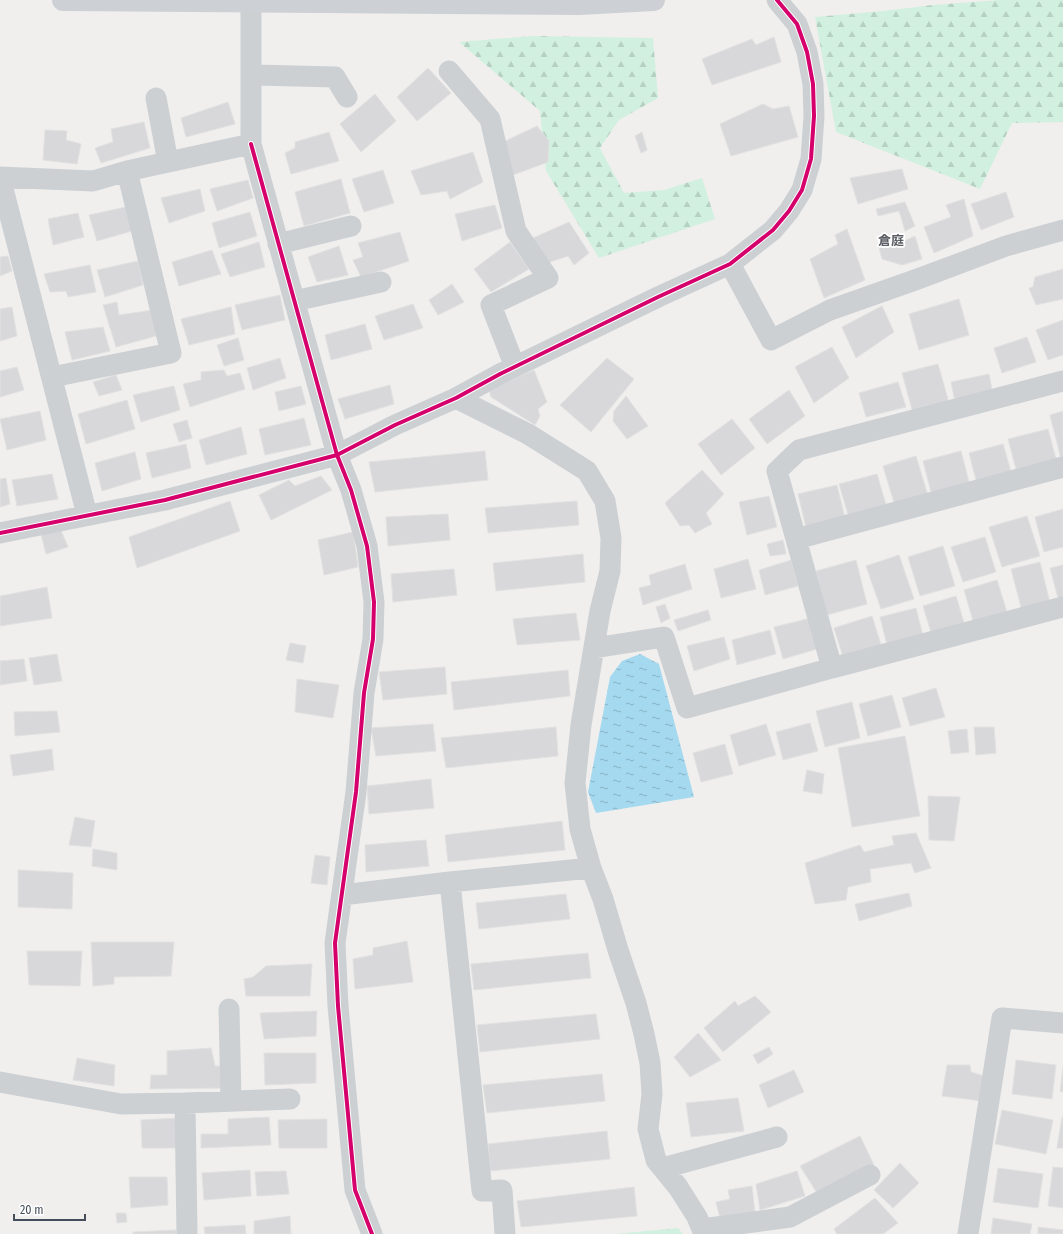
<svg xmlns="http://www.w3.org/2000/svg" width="1063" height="1234" font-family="'Fira Sans Condensed','Noto Sans JP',sans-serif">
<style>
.forest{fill:url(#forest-firs)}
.park{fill:url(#park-crowns)}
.water{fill:url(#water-ripples)}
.building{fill:#d8d8da;stroke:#e1e1e1}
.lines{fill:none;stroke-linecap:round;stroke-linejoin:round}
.street{stroke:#ccd0d3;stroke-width:21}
.secondary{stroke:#cdd0d4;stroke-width:22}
.cycleway-casing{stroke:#fff;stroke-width:6}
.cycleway{stroke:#d6006c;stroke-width:4}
.labels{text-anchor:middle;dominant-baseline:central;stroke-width:3.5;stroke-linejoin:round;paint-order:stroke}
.quarter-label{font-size:13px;font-weight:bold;fill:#5a5d63;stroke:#fff}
</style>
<defs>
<pattern id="forest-firs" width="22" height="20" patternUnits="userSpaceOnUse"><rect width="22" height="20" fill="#d2f0df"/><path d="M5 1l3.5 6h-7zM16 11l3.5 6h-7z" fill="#b6d0c2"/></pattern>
<pattern id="park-crowns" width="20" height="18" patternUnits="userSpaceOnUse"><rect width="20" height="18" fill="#d2f0df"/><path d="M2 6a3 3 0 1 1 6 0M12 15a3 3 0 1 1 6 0" fill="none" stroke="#b6d0c2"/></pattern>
<pattern id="water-ripples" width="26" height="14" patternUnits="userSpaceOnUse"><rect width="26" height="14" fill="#a5d9ef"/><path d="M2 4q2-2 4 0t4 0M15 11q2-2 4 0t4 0" fill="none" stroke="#88b2c5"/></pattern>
</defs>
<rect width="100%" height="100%" fill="#f0efee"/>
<path class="forest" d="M1000,0h63v122l-51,1 -32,66 -144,-57 -21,-115 68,-6 50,-6z
M533,36l120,2 5,60 -39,22 -19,28 24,45 40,-3 38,-12 13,41 -116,39 -53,-87 -6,-60 -81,-69z"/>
<path class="park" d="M678,1228l5,6h-68z"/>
<path class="water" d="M640,654l19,10 35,133 -98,16 -8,-21 22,-115 12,-16z"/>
<path class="building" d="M774,37l7,25 -69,23 -10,-26 50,-20 4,6z
M428,68l23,25 -34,28 -20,-24z
M375,94l21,27 -35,31 -21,-28z
M228,102l7,22 -49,13 -5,-19z
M763,104l10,5 16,-3 9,31 -67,19 -11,-32z
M144,122l6,26 -49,15 -6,-15 18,-6 -2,-13z
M537,126l12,15 -1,21 -35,13 -12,-32z
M45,130l22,1 -1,9 15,4 -4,20 -34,-4z
M329,132l10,29 -48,13 -6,-21 10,-5v-6z
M642,132l5,18 -6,3 -6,-17z
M473,152l10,30 -33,17 -3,-8 -26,4 -10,-24z
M902,169l6,20 -50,15 -8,-26z
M383,170l11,33 -30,9 -12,-33z
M341,179l9,34 -46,13 -9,-34z
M248,180l5,18 -36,13 -7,-22z
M200,189l5,22 -36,12 -8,-25z
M1006,192l8,25 -33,13 -10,-26z
M964,199l9,37 -39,17 -10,-26 27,-10 -5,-12z
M905,202l10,24 -10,5 -6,-20 -21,5 -2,-7z
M495,205l7,23 -40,13 -7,-27z
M126,207l6,24 -35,10 -8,-26z
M250,212l7,24 -38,12 -7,-25z
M78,213l6,24 -31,8 -5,-26z
M569,222l20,31 -15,12 -6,-9 -21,7 -14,-25z
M847,229l18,51 -41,18 -14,-39 28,-15 -3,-9z
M400,232l9,29 -48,16 -8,-17 10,-3 -5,-14z
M898,236l4,6 13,-6 7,23 -20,6 -20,-6 -4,-15z
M259,242l6,25 -35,10 -9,-23z
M510,242l19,27 -38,23 -17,-23z
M339,246l9,29 -31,7 -9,-25z
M212,250l9,24 -42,12 -7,-24z
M8,256l4,15 -12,5v-19z
M138,261l5,24 -38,12 -8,-27z
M90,265l6,27 -28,5 -2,-6 -16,1 -6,-18z
M1063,269v30l-27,6 -7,-17 4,-1 2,-10z
M452,284l12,18 -26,13 -9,-15z
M280,295l5,25 -43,10 -7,-25z
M959,299l10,36 -50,15 -10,-36z
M117,302l2,13 34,-5 3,26 -40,11 -13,-42z
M413,304l10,24 -39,12 -9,-24z
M882,306l12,26 -38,26 -14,-31z
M12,307l5,29 -17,5v-32z
M231,307l4,27 -46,11 -8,-26z
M1063,320v35l-15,5 -12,-30z
M365,324l7,25 -41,11 -6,-25z
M103,327l7,24 -38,9 -7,-28z
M1027,337l9,25 -34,11 -8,-25z
M238,338l6,22 -20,6 -7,-21z
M832,347l17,31 -35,25 -19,-36z
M280,358l6,20 -33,12 -6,-22z
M607,358l27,21 -43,53 -31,-27z
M938,364l11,39 -36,10 -11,-40z
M17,367l7,23 -24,7v-26z
M224,370l3,6 13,-3 5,16 -55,18 -7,-23 18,-4v-8z
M534,370l13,32 -9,7 2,7 -5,9 -44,-28 -2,-7z
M989,374l4,21 -38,7 -4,-20z
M116,375l6,15 -23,6 -6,-14z
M898,382l8,25 -40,10 -7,-24z
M390,385l4,19 -49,15 -7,-20z
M174,386l6,24 -39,12 -8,-27z
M301,386l5,18 -27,7 -4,-19z
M789,390l16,26 -38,28 -18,-25z
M626,396l22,30 -21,13 -14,-18 1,-10z
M127,400l8,29 -49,15 -8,-30z
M40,411l6,29 -39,10 -7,-31z
M1063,411v47l-2,1 -11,-44z
M304,418l7,27 -46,10 -6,-26z
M732,419l23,29 -34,27 -23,-31z
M187,420l5,18 -13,4 -6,-18z
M241,427l6,27 -41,11 -7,-25z
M1048,429l8,30 -40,10 -8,-30z
M186,444l5,24 -39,10 -6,-25z
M1003,444l9,31 -35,9 -8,-31z
M485,451l3,29 -113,12 -6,-30z
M961,451l9,35 -38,10 -9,-35z
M135,452l6,27 -39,12 -7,-28z
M916,456l12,40 -33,10 -12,-40z
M702,470l22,24 -18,19 6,11 -17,9 -6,-8 -9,1 -15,-23z
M52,474l6,25 -41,7 -5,-26z
M877,474l10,34 -38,10 -10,-34z
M321,476l11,14 -61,30 -12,-25 30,-15 6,6z
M6,478l4,26 -10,3v-28z
M837,485l8,33 -39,9 -8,-33z
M769,496l8,31 -30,8 -8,-33z
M230,501l10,30 -103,37 -8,-31z
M577,501l2,24 -91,8 -3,-25z
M1063,509v38l-19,5 -9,-35z
M448,514l2,26 -62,6 -2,-29z
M1027,516l13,40 -38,11 -13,-40z
M60,528l8,19 -22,7 -5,-20z
M353,532l5,35 -34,8 -6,-35z
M985,537l11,35 -33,10 -12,-35z
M783,540l3,14 -16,2 -3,-12z
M943,546l12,40 -35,10 -12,-39z
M583,554l2,28 -89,9 -3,-28z
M899,555l15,44 -33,10 -15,-43z
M748,559l8,30 -35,9 -7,-29z
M791,560l7,26 -33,9 -6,-25z
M856,560l11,44 -40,11 -11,-44z
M1040,562l10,41 -28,8 -11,-42z
M685,564l7,25 -49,16 -4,-17 12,-3 -2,-10z
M1063,565v36l-4,1 -9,-34z
M454,569l3,26 -64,7 -2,-28z
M997,580l10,32 -34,9 -9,-31z
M47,587l5,31 -52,8v-30z
M956,596l9,30 -33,10 -9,-30z
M665,604l5,14 -9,5 -5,-16z
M916,608l8,32 -36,9 -8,-32z
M708,610l3,10 -33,11 -4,-11z
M576,613l4,27 -63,5 -4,-26z
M872,616l10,32 -38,12 -10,-32z
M811,618l6,31 -34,10 -9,-32z
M770,630l6,24 -39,11 -5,-25z
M724,637l6,22 -36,12 -7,-25z
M290,643l16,3 -3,17 -17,-3z
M57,654l5,27 -28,4 -5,-27z
M24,659l3,22 -27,4v-24z
M445,667l2,27 -64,6 -4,-28z
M568,670l2,26 -116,14 -3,-28z
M297,679l42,6 -6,33 -38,-6z
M936,688l9,29 -35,9 -8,-28z
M892,695l9,32 -33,9 -9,-32z
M852,702l8,36 -35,9 -9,-36z
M57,711l3,21 -45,4 -1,-24z
M810,723l8,28 -35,9 -7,-28z
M433,724l3,27 -60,5 -5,-28z
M766,724l10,31 -37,11 -9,-31z
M556,727l2,29 -112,12 -5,-30z
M974,727h20l2,26 -20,2z
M967,729l2,23 -18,2 -3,-23z
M905,736l15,80 -68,11 -14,-79z
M725,744l8,30 -32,8 -8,-29z
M52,749l2,21 -41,6 -3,-21z
M807,770l17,4 -2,20 -19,-3z
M431,779l3,29 -65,6 -2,-28z
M928,796l32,1 -6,44 -25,-1z
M75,817l20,4 -4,26 -22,-2z
M562,821l3,29 -117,12 -3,-27z
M916,833l15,35 -16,5 -4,-10 -41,6 1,13 -23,5 -2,13 -31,4 -10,-41 55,-18 4,7 30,-7 -2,-9z
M426,840l3,26 -63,6 -1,-27z
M93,849l24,4v17l-25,-4z
M315,855l15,2 -3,28 -16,-2z
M18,870l55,3 -1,36 -54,-2z
M909,893l3,13 -53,15 -4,-17z
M566,894l4,25 -91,10 -3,-26z
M407,941l6,41 -58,7 -2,-30 20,-4v-7z
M91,942h83l-3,34 -57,1v7l-21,2z
M27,951h55l-2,35 -51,-1z
M588,953l3,25 -117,12 -3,-26z
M312,964l-2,32h-64l-2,-17 9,-2 13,-11z
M755,996l16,16 -48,40 -19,-24 31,-27 3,5z
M317,1011l-1,25 -52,3 -4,-26z
M596,1014l4,25 -120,13 -3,-27z
M698,1033l23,27 -31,17 -16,-20z
M769,1047l4,7 -15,10 -5,-9z
M211,1048l4,18h10l-1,22 -74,1 1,-14h16v-24z
M264,1053h52v30l-51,2z
M77,1058l38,7 -1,21 -41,-6z
M1016,1060l40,5 -4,34 -40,-5z
M947,1065h23l1,7 16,5 -4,24 -41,-5z
M1063,1067v25l-3,-1z
M794,1070l10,22 -36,16 -9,-23z
M602,1074l3,27 -118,12 -4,-28z
M738,1098l6,33 -53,6 -5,-34z
M1002,1110l51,10 -7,34 -51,-10z
M269,1117l2,28 -70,3v-14h27v-15z
M1062,1117h1v31h-6z
M179,1118v30h-37l-1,-28z
M327,1119v29h-48l-1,-28z
M607,1131l3,28 -120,12 -2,-27z
M860,1136l14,29 -57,28 -17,-27z
M900,1163l19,20 -26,25 -19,-18z
M1053,1167l10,1v40l-15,-2z
M998,1168l45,6 -5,34 -45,-6z
M250,1170l1,26 -47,4 -2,-27z
M286,1171l3,23 -32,2 -2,-24z
M797,1171l8,25 -45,14 -4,-26z
M129,1177h38l1,28 -37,3z
M752,1186l3,27 -35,5 -4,-16 14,-3 -2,-9z
M634,1187l3,29 -116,11 -4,-26z
M875,1198l23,25 -15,11h-46l-3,-5z
M116,1213h10l1,9 -10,1z
M290,1216l1,18h-37v-13z
M993,1218l39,6 -2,10h-39z
M245,1225l1,9h-41l-1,-7z
M1038,1227l25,3v4h-25z
M176,1230v4h-43v-2z"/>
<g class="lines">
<path class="street" d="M449,71l41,48 26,112 32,47 -57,27 24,62
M251,75l84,2 12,20
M156,98l12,64
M251,144l86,311 14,35 16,56 7,56 -1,37 -9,54 -8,99 -21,151 3,63 17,184 17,44
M278,244l73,-18
M730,264l41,76 59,-30 85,-30 91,-34 57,-16
M294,301l87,-19
M52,377l119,-24 -44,-182
M1063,381l-264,69 -22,21 55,197 231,-61
M456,398l72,36 59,37 18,30 6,37 -1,33 -10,40 -19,114 -6,58 5,46 11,39 12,31 15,51 18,53 8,31 6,29 2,31 -4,35 8,31 22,27 19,30 7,17
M87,515l-87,-338 93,4 34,-10 124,-27v-142
M0,533l165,-33 172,-45 58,-30 61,-27 44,-24 158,-77 72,-33 43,-34 16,-19 13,-21 9,-31 3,-43 -1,-32 -6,-32 -10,-28 -20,-24
M796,539l267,-72
M594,648l70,-11 23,71 145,-40
M342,895l108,-13
M229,1009l2,92
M0,1082l121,22 64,-1 2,131
M185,1103l105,-4
M663,1168l114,-31
M702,1229l88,-12 80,-42
M505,1234l-3,-44 -20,1 -32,-309 141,-14
M968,1234l34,-216 61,5"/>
<path class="secondary" d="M63,0l516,4 75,-4"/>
<defs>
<path id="cycleway" d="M251,144l86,311 14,35 16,56 7,56 -1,37 -9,54 -8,99 -21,151 3,63 17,184 17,44
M0,533l165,-33 172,-45 58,-30 61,-27 44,-24 158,-77 72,-33 43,-34 16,-19 13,-21 9,-31 3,-43 -1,-32 -6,-32 -10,-28 -20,-24"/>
</defs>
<use href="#cycleway" class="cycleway-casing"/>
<use href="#cycleway" class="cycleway"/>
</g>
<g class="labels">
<g class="quarter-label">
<text x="891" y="240">倉庭</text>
</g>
</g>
<path d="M14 1214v6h71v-6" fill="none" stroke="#454f5c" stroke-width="2"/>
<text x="20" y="1214" font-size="12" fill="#454f5c" stroke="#ffffff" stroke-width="3" paint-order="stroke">20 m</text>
</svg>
